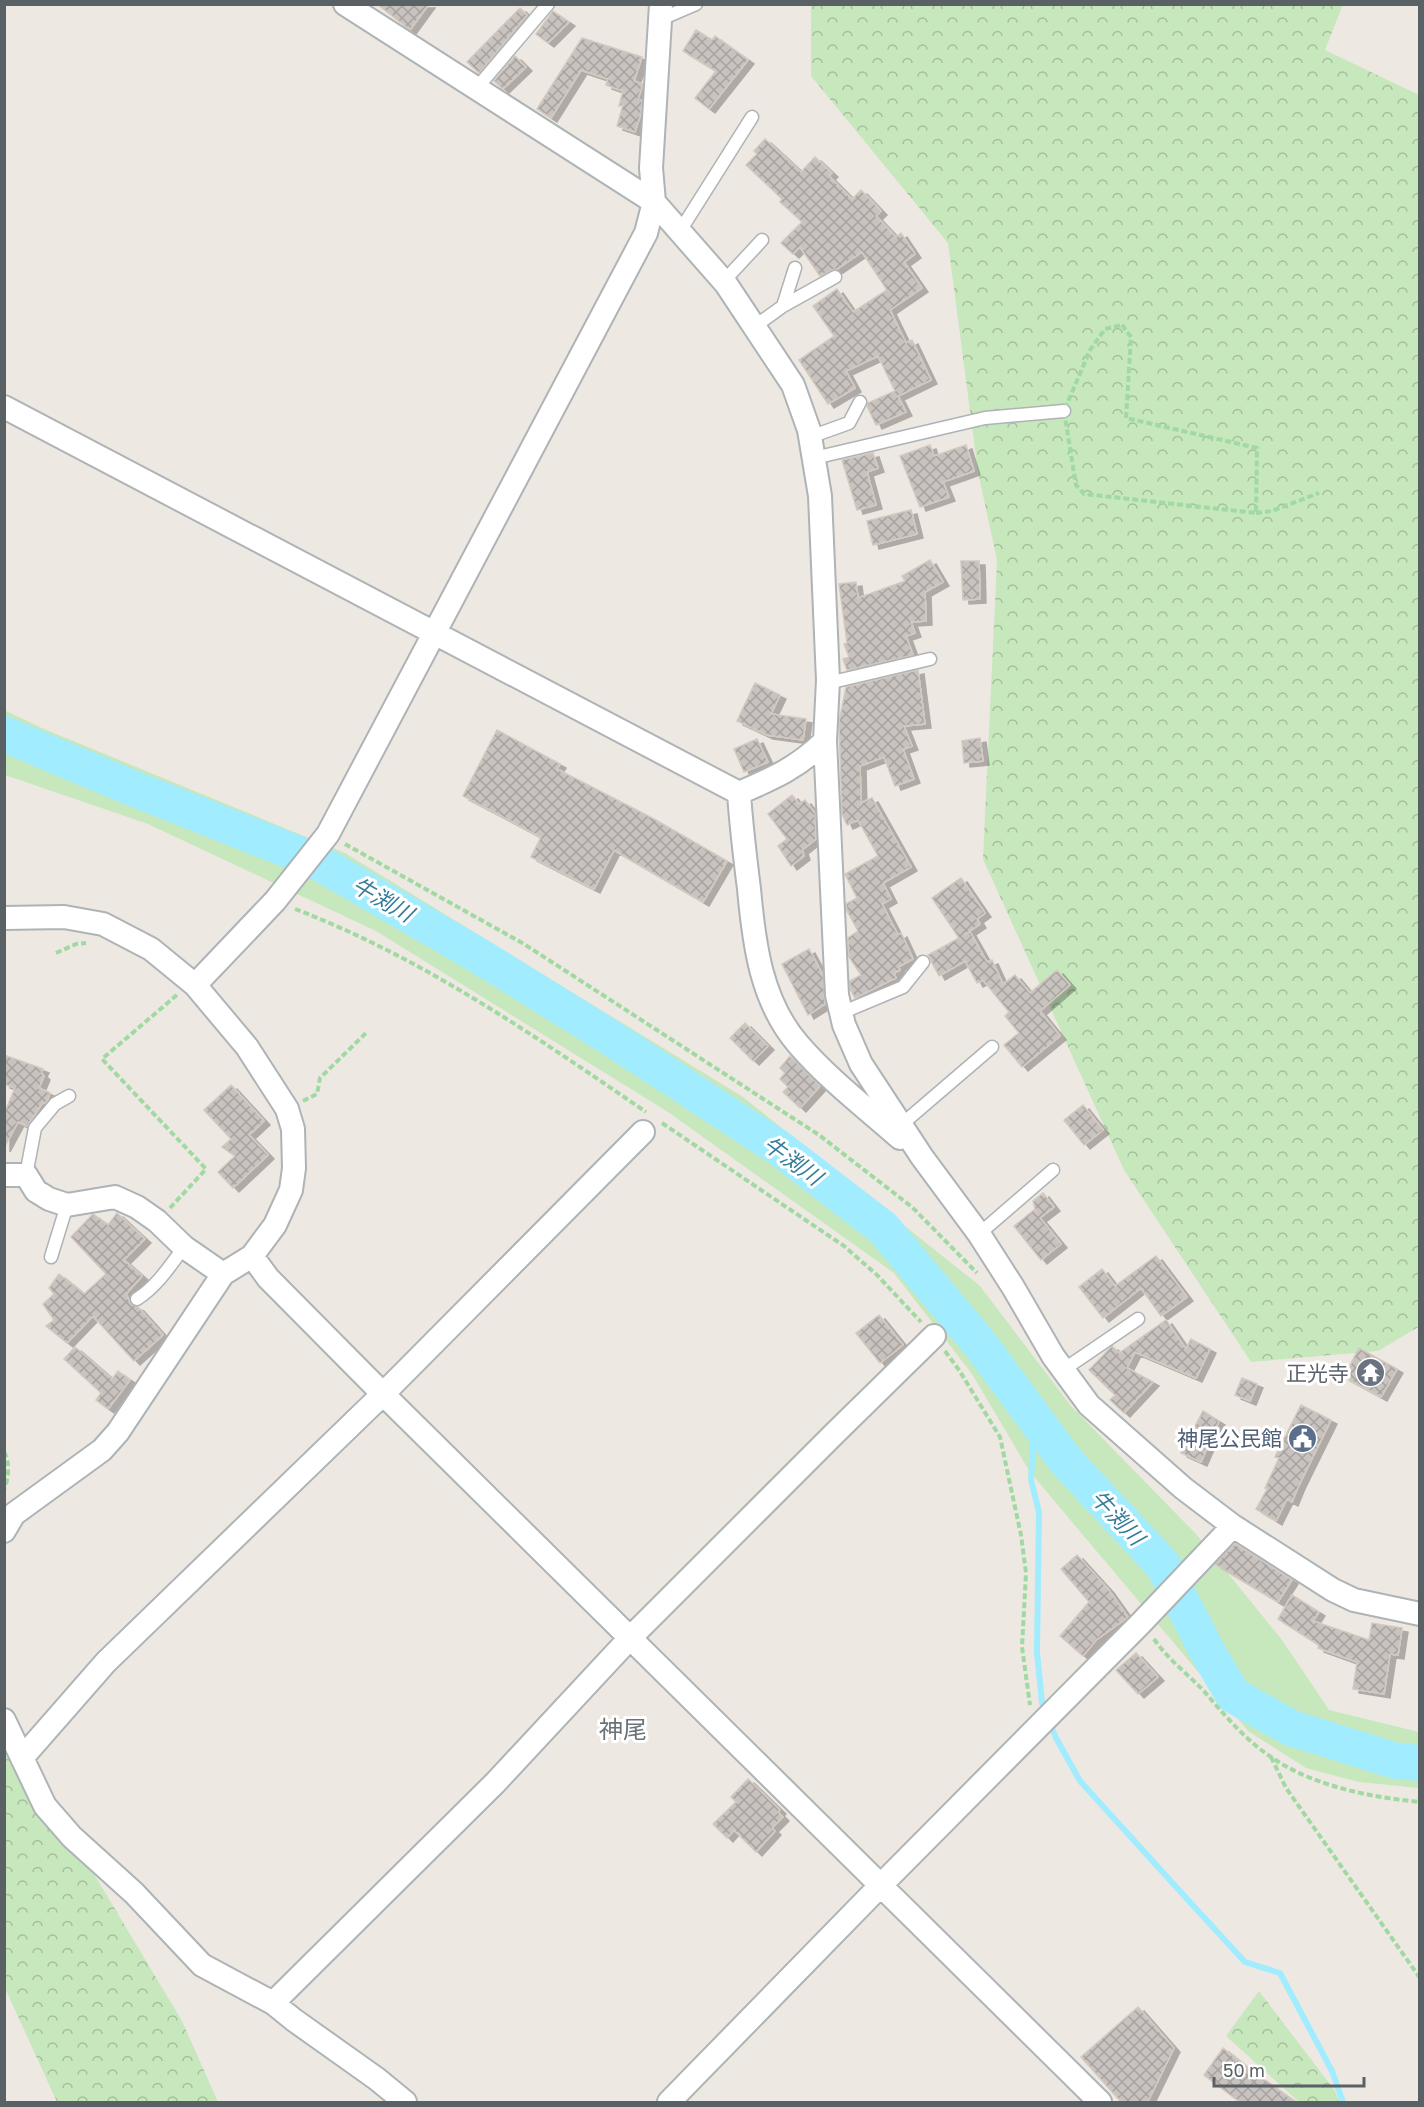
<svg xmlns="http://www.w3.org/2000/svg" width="1424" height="2107" font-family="'Golos Text','Noto Sans JP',sans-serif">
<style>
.grass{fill:#c7e7bd}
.forest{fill:url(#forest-crowns)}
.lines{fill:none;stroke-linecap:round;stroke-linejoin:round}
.stream{stroke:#a1ecff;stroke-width:6}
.river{stroke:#a1ecff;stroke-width:36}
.building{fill:url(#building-cross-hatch);stroke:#d3c9c0;stroke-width:1.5;filter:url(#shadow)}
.lane-casing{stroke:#aeb3b6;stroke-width:15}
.street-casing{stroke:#aeb3b6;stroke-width:26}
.path{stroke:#a0d9a1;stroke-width:4;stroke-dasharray:6 3;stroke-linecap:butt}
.lane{stroke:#fff;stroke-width:12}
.street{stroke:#fff;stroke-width:22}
.labels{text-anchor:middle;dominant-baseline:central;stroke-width:6;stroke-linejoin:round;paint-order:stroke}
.worship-label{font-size:21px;fill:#5b616d;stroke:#fff;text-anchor:end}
.service-label{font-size:21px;fill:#4e5e75;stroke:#fff;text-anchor:end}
.water-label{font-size:22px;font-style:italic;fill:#347d9a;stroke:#fff}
.quarter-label{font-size:24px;fill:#6b7376;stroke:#fff}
</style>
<defs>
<pattern id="forest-crowns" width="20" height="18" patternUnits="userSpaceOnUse" patternTransform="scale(1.5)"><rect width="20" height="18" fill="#c7e7bd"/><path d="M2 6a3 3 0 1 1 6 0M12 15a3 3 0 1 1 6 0" fill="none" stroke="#a5bf9d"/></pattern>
<pattern id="building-cross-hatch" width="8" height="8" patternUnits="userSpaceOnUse" patternTransform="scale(1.5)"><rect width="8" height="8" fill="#c9c3bf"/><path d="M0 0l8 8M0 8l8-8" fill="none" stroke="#a6a29f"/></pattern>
<filter id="shadow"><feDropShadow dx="6" dy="4" stdDeviation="0" flood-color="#0004"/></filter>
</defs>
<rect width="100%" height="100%" fill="#eee8e2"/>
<path class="grass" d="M4,710l40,19 301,124 398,244 237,189 91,120 125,128 86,106 47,70 90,22v56l-60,-6 -53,-14 -58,-37 -218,-259 -58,-98 -78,-101 -226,-161 -292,-181 -228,-107 -143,-49z"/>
<path class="forest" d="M1343,4l-18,46 94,45 1,1231 -42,25 -127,11 -127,-192 -141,-311 14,-299 -19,-88 -30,-229 -137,-167v-71z
M4,1718l81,141 97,162 36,81h-161l-52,-114z
M1259,1991l76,100 4,11h-40l-73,-66z"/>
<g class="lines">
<path class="stream" d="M1043,1428l-10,12 -2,40 8,32 -2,140 5,51 3,8
M1050,1723l6,15 24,43 108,119 57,62 35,11 52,98 11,31"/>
<path class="river" d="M4,734l128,54 184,73 160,93 135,84 168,110 104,80 97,116 86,117 97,104 43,84 27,46 58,33 105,33 24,2"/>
</g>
<path class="building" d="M377,4h52l-19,26z
M520,8l7,7 -48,58 -12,-11z
M553,11l16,11 -21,21 -12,-9z
M696,30l16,10 3,-4 33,24 -39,49 -14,-11 21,-27 -33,-20z
M582,38l60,19 -8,24 9,3 -5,15 4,2 -1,12 -6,19 -18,-6 6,-21 -4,1 4,-15 -17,-6 2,-6 -27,-9 -30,48 -14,-9z
M515,56l11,11 -23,22 -9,-8z
M765,139l36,33 14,-15 17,16 -3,3 23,23 9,-9 20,21 -5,5 20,21 5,-4 14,21 -11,8 18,26 -32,22 16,33 6,-3 19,40 -33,16 8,16 -30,13 -9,-19 1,-3 27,-12 -17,-35 -32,15 9,17 -27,16 -29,-44 35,-24 -21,-30 24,-17 16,23 34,-22 -25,-38 -25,17 -5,1 -12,6 -20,-29 -7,7 -12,-11 21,-21 -22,-20 2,-3 -36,-34 11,-11 -3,-3z
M930,445l4,11 32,-11 8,26 -31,11 6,15 -29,10 -20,-51z
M873,453l5,15 -11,4 9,33 -19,5 -15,-50z
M911,510l6,24 -44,11 -6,-24z
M930,560l13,22 -18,10 1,29 -15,1 4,11 -9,3 7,19 -66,15 -4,-11 6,-2 -5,-13 3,-1 -8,-59 17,-2 2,16 47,-17 -3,-5z
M961,561h18l1,38 -17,1z
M918,670l7,54 -21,2 8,20 -9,3 11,30 -19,7 -11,-29 -24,9 1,37 11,-5 39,69 -28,16 8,16 -9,5 16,31 3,-2 12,26 -15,8 2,3 -6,3 2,5 -41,20 -5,-9v-8l11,-6 -12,-18 -1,-19 10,-7 -11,-20 -1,-7 11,-6 -12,-24 33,-18 -20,-36 -11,5 -5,-11 -3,-92 7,-35z
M755,683l25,12 -9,19 35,5 -3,21 -36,-5 -30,-14z
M497,730l63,34 -3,5 97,50 73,42 -24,41 -89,-52 -20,39 -63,-32 10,-20 -78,-41z
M980,738l3,23 -19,2 -2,-22z
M757,739l11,23 -24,10 -10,-23z
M792,795l7,9 6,-4 10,13 1,26 -14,11 2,6 -13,10 -13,-20 9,-7 -19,-25z
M961,878l24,35 -8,6 3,5 -16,11 6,-3 17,30 5,-2 11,24 12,-9 15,18 27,-23 13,15 -30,26 20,25 -38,31 -18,-22 15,-12 -14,-17 4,-4 -26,-32 -6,3 -12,-22 -26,15 -11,-21 31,-17 -27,-40z
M809,949l14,26 2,29 -17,11 -26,-51z
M745,1023l23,23 -15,15 -23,-23z
M4,1055l39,14 -2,4 3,3 -5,12 11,5 -3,8 -6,4 -14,21 -9,-4 -14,26v-34l11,-26 -11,-4z
M790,1056l30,30 -20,22 -17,-16 5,-5 -8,-8 5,-6 -5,-5z
M231,1085l33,36 -15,14 19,20 -35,33 -15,-16 17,-16 -13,-9 9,-8 -27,-29z
M1083,1105l20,25 -19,15 -20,-25z
M1043,1193l11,14 -14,11 21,26 -20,16 -27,-34 20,-16 2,2 -3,-11z
M117,1213l28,26 -21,21 18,16 -16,18 5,10 7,3 25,28 -29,26 -41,-45 -26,27 -21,-17 8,-6 -11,-16 11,-10 -5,-6 10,-14 25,20 22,-20 -35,-37 22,-23 15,11z
M1156,1256l31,41 -26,19 -20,-28 -38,30 -24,-31 23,-18 13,17z
M879,1315l24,30 -23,18 -24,-30z
M1166,1320l20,29 5,-10 19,10 -14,29 -61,-26 -8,16 26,14 -29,31 -14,-13 5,-5 -26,-25 23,-24 7,7z
M75,1347l37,32 6,-8 12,9 -22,29 -12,-9 5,-7 -37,-34z
M1359,1348l38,21 -16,28 -37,-20z
M1242,1378l15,6 -7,17 -15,-6z
M1301,1405l30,15 -32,65 -7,17 -5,-3 -11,22 -20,-12 11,-20 -2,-1 14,-30 -4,-1z
M1203,1411l16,10 -18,41 -20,-9z
M1235,1544l57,36 -14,22 -63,-38z
M1077,1555l31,34 20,28 -32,23 -13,16 -23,-20 29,-34 -28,-33z
M1292,1595l27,17 -6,9 56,19 3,-17 30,5 -4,27 -8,-1 -6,40 -31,-5 4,-27 -39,-14 1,-3 -41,-26z
M1136,1653l22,24 -20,17 -22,-24z
M748,1779l32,31 -2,2 5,5 -11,11 3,3 -19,21 -22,-22 -7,8 -14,-14 23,-22 -5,-5z
M1138,2007l36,41 -27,55h-25l-41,-46z
M1223,2048l25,20 49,35h-56l-37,-28z"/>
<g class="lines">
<defs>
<path id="lane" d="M661,19l35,-15
M476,89l72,-85
M680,231l72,-114
M724,281l38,-41
M783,306l52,-29
M754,327l29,-21 12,-38
M810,437l39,-14 11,-21
M814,458l171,-40 79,-7
M828,683l102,-24
M841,1013l62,-26 20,-25
M901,1125l91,-78
M26,1175l9,-47 20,-24 14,-8
M979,1234l74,-64
M51,1257l16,-52
M137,1299c20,-13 33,-33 47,-52
M1063,1370l75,-51"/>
<path id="street" d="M345,4l309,198 72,82 67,101 16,45 11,66 8,184 -3,61 12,254 7,30 17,39 61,93 57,77 34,53 40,69 36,49 94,83 50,38 100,64 21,10 66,14
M4,407l735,386
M739,793c2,32 6,64 10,96 5,55 12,112 49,155 30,35 68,64 102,94
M739,793c35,-15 58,-25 86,-52
M4,918l60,-1 39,7 48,25 44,36 52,62 40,62 6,20 1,39 -3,22 -16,35 -23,31 -29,18 -105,158 -16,18 -88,64 -10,17
M195,985l80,-84 53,-67 318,-601 8,-31 -3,-34 10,-164
M4,1175h22l10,16 13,8 18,6 48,-8 22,10 20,14 27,26 39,27
M252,1256l16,22 115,116 717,708
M4,1720l41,86 27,31 62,56 68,72 71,38 21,17 83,59 28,23
M22,1758l84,-96 277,-268 260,-262
M273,2003l222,-220 135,-145 204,-204 100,-98
M669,2102l211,-216 261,-263 92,-97"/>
</defs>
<use href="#lane" class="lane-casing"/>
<use href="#street" class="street-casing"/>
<path class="path" d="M1122,325l9,12 -5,81 131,30 -1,65 -172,-19 -8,-9 -12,-74 26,-61 15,-21z
M1256,513l16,-2 47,-18
M345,844l179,100 295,191 93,72 65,66
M295,909c126,48 240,127 351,203
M56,953l20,-9 10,-1
M303,1101l14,-7 3,-16 47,-46
M662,1123l182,123 33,29 44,47
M170,1208l36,-39 -104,-110 76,-65
M945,1351l14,19 41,67 21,98 5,38 -4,74 8,58
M4,1452c6,9 5,27 0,37
M1154,1639c13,19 32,34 48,50 21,24 42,50 69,68 42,29 98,40 149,45
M1271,1757l15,31 134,190"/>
<use href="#lane" class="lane"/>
<use href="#street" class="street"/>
</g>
<defs>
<symbol id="temple-disc" viewBox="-11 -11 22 22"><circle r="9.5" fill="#6b7280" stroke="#fff"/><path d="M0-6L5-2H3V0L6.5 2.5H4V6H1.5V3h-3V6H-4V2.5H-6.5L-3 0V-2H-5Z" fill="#fff"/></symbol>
<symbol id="civic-disc" viewBox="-11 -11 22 22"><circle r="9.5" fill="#5c6f8a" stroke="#fff"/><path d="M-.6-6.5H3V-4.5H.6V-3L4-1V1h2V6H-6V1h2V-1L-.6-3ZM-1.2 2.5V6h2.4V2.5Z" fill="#fff"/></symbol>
</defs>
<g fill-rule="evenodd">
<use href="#temple-disc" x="1354" y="1356" width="33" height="33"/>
<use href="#civic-disc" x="1286" y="1422" width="33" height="33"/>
</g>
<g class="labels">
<g class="worship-label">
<text x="1349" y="1373">正光寺</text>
</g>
<g class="service-label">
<text x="1282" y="1438">神尾公民館</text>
</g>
<g class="water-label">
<text transform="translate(383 899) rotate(30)">牛渕川</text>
<text transform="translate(793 1160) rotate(36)">牛渕川</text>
<text transform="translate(1118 1517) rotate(47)">牛渕川</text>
</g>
<g class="quarter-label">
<text x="623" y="1728">神尾</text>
</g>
</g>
<rect width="1424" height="2107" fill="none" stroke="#5a6164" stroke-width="12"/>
<path d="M1214 2077v9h150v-9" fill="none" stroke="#5a6164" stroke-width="3"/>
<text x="1223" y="2077" font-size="18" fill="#5a6164" stroke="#ffffff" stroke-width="4.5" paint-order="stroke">50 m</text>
</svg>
